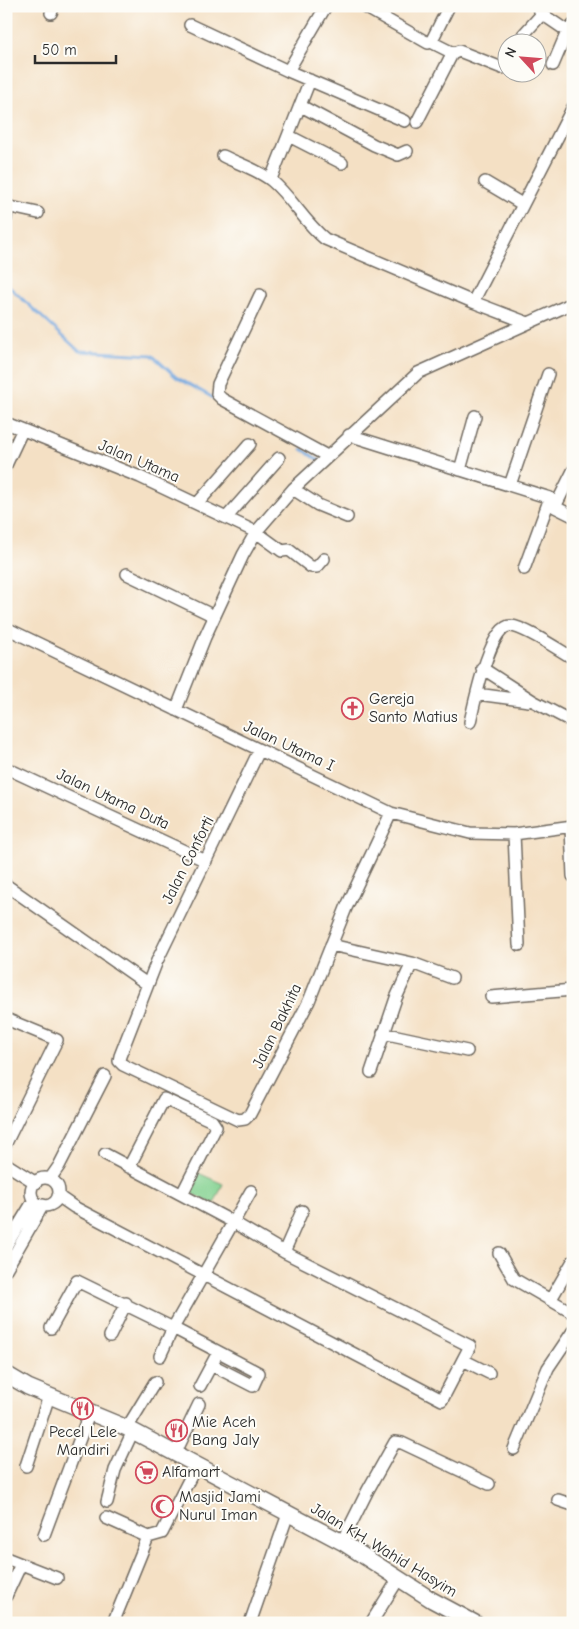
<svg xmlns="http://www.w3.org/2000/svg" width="579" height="1629" font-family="'Comic Neue',sans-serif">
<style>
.pitch{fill:#84d291;stroke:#587e5e}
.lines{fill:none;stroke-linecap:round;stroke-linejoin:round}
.stream{stroke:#71a5dd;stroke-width:3}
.minor-casing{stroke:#716a61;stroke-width:14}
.tertiary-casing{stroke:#716a61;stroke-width:18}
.minor{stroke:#fff;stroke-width:11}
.tertiary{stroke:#fff;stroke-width:15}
.labels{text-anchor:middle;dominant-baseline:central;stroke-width:4;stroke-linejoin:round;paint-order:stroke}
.street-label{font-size:16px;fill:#2b2b2b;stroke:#fdfcf7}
.poi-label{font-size:16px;fill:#2b2b2b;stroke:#fdfcf7;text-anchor:start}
</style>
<rect width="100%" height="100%" fill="#fdfcf7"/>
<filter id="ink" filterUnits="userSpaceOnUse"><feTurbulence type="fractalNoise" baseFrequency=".02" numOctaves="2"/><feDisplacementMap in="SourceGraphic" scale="10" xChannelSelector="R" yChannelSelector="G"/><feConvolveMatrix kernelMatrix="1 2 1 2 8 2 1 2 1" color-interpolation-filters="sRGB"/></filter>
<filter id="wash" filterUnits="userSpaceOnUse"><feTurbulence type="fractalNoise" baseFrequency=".0096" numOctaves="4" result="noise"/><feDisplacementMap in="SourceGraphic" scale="20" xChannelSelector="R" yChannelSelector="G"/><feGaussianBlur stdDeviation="1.12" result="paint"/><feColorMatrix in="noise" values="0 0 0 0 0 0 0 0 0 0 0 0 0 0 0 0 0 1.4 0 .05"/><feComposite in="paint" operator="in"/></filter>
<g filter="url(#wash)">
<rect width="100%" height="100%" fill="#f4e0c4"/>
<path class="pitch" d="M196,1172l27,12 -9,20 -27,-12z"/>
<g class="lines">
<path class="stream" d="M6,284l73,67 73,4 24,22 41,23
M302,449l18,12"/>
</g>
</g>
<g filter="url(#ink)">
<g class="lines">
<defs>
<path id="minor" d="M363,6l65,37 3,-1 18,-36
M537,6l5,8 31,21
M51,13l3,-7
M190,25l98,46 117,50
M523,35l19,-21
M431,42l22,11
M553,65l14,-33 6,-7
M288,71l38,-65
M301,106l73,39 24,10 9,-4
M417,122l35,-68 7,-3 43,17 4,-2
M289,136l53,27
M223,156c16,8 36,14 49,25 20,17 32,41 53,58l148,63 100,-195
M271,179l39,-99
M485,182l37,22
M6,206l32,7
M6,219l1,-13
M260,295l-42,89 -1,10 5,5 105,57
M473,302l55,21
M6,423l134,54 116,55 26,19 7,-1 22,17h6l7,-8
M349,435l201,63 -26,71
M6,465l16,-34
M460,470l15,-54
M573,471l-18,36 18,9
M510,485l38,-111
M293,489l25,16 29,12
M197,504l53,-60
M226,518l53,-60
M127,574l87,42
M6,628l385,185 79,20 44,1 59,-8
M482,668l51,33 40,21
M477,694l52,7
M176,710l29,-73 38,-82 13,-23 37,-43 125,-116 155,-70
M470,722c4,-17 20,-98 41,-96 14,1 48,24 62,32
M259,751l-102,210 -37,95 -1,5 4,4 115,55 7,-1 5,-5 59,-113 37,-93 45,-95
M6,768l200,93
M571,827l2,49
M514,834l5,111
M6,885l141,99
M331,945l81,18 40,15
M491,997l82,-7
M6,1019l51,21 -51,103
M383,1033l84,18
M371,1072l25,-74 16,-35
M6,1164l30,19
M129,1167l35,-68 48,22 4,6 -34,67
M31 1192a14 14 0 1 1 28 0a14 14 0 1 1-28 0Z
M50,1179l9,-13 46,-90
M58,1196l16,11 368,193 28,-54 -186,-94 -51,-30 -128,-68
M6,1246l28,-46
M284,1252l18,-41
M499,1253l15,26 59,34
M6,1269l37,-64
M551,1299l22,-38
M51,1328l26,-47 96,47 -13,28
M110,1336l16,-33
M463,1360l26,13
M212,1365l41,21 6,-13 -86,-45 78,-137
M200,1386l15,-28
M127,1428l28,-46
M514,1449l34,-81 25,-37
M175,1454l24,-50
M26,1466l23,-70
M558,1500l15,5
M107,1502l8,-32 18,-39
M106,1518l42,19
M44,1535l45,-121
M342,1542l26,-52 27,-48 7,1 87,41
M6,1558l51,20
M6,1596l15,-32
M113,1623l35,-86 14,-4 34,-67
M250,1623l38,-109
M371,1623l28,-45"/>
<path id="tertiary" d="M6,1374l22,13 99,41 215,114 90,58 43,23"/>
</defs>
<use href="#minor" class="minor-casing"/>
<use href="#tertiary" class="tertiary-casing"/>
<use href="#minor" class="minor"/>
<use href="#tertiary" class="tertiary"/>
</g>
</g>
<defs>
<symbol id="church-ring" viewBox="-11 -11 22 22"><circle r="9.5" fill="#fdfcf7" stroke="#d1495b" stroke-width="1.5"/><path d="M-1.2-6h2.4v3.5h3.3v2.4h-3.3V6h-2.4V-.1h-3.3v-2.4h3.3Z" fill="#d1495b"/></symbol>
<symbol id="restaurant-ring" viewBox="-11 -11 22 22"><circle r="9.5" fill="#fdfcf7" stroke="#d1495b" stroke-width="1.5"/><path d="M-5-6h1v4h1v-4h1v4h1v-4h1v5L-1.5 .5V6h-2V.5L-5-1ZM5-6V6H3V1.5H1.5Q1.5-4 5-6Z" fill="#d1495b"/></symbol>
<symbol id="supermarket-ring" viewBox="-11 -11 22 22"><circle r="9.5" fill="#fdfcf7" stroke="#d1495b" stroke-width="1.5"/><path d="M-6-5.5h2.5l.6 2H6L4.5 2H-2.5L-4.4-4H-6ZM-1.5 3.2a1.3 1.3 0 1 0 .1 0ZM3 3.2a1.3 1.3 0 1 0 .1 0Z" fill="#d1495b"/></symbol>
<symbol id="mosque-ring" viewBox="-11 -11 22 22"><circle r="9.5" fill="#fdfcf7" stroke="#d1495b" stroke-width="1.5"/><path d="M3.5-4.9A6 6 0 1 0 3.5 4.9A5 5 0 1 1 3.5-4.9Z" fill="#d1495b"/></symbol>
</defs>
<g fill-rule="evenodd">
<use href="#church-ring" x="340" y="696" width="25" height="25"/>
<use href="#restaurant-ring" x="70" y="1396" width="25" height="25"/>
<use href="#restaurant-ring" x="164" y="1418" width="25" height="25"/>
<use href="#supermarket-ring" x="134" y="1460" width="25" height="25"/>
<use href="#mosque-ring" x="150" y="1494" width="25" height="25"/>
</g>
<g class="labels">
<g class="street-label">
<text transform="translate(139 461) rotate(23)">Jalan Utama</text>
<text transform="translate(289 746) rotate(25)">Jalan Utama I</text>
<text transform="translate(113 799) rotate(25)">Jalan Utama Duta</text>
<text transform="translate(188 860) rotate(-63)">Jalan Conforti</text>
<text transform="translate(277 1026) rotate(-64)">Jalan Bakhita</text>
<text transform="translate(384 1550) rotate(31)">Jalan KH. Wahid Hasyim</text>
</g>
<g class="poi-label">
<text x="369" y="699">Gereja<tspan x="369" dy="18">Santo Matius</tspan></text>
<text x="192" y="1422">Mie Aceh<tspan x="192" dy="18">Bang Jaly</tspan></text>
<text x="83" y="1432" text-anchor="middle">Pecel Lele<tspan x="83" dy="18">Mandiri</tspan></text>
<text x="162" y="1472">Alfamart</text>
<text x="179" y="1497">Masjid Jami<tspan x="179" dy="18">Nurul Iman</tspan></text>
</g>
</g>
<rect width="579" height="1629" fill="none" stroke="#fdfcf7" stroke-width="25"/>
<g transform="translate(522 58) rotate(296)"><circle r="24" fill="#fdfcf7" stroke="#a9a8a5"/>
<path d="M0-4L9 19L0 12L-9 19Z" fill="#d1495b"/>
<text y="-8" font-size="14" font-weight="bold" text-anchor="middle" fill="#2b2b2b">N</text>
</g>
<path d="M35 55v8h81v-8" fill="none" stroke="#2b2b2b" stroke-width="2.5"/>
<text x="42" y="55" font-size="15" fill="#2b2b2b" stroke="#fdfcf7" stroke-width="4" paint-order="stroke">50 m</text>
</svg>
